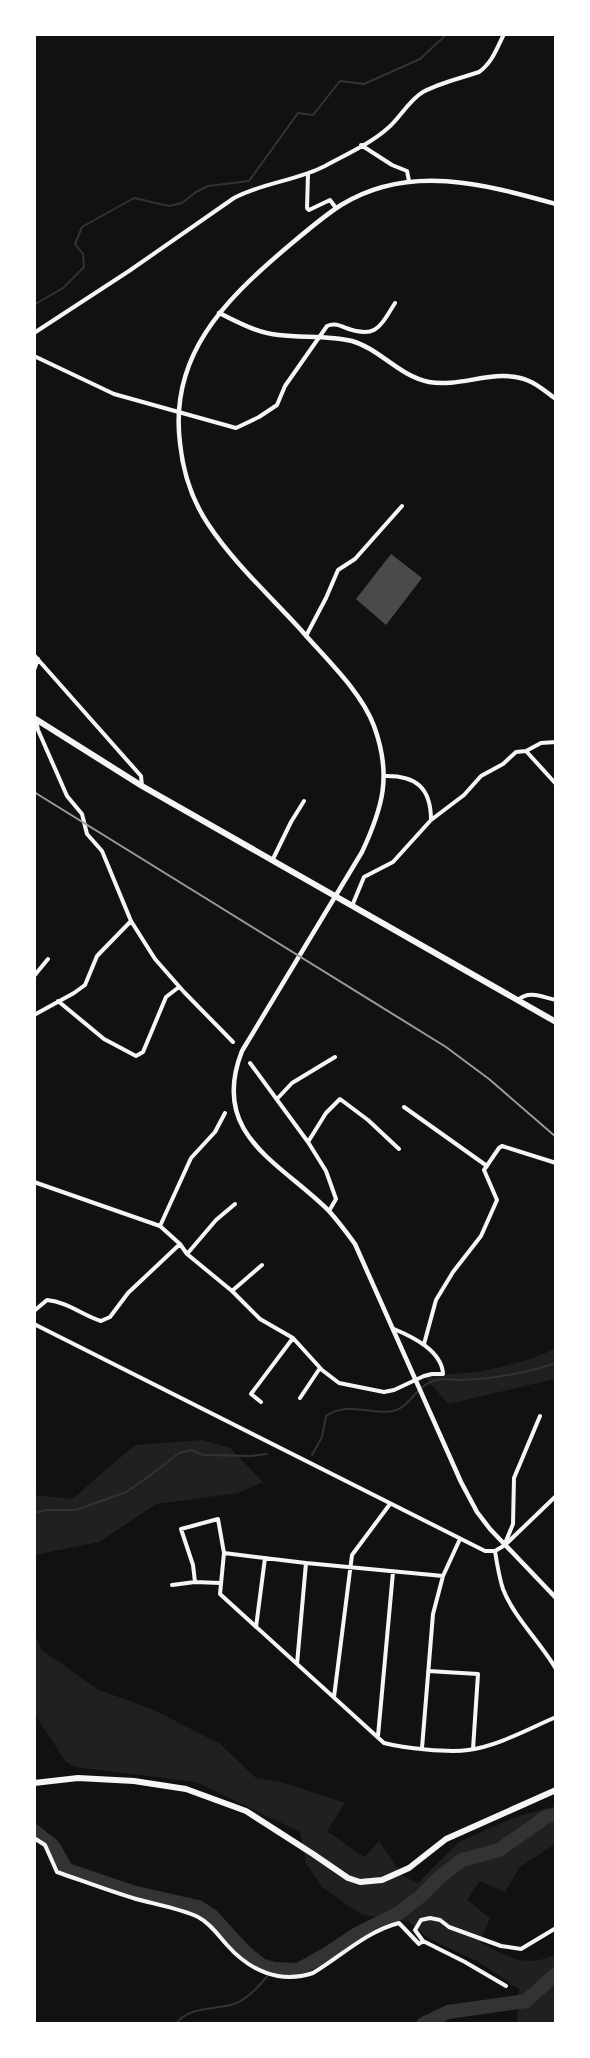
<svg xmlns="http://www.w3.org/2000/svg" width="590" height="2058" font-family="'Exo 2',sans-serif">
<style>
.green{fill:#202020}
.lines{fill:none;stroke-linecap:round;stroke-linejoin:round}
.stream{stroke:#333;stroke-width:2}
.river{stroke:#333;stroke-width:14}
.building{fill:#4a4a4a}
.minor{stroke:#f5f5f5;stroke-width:4}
.tertiary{stroke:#f5f5f5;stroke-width:4.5}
.primary{stroke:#f5f5f5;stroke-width:6}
.trunk{stroke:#f5f5f5;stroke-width:6}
.rail{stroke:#9a9a9a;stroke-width:2}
</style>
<rect width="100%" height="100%" fill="#111"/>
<path class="green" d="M555,1349v30l-107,25 -24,-28 55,-4 49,-12z
M202,1440l28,8 33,34 -25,11 -82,11 -57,38 -64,13v-60l37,4 63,-54z
M34,1635l8,15 55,39 57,21 66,34 36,34 25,4 64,21 -18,28 37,26 15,-16 24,35 15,7 41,-41 54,-24 42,-12v38l-35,23 -15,25 -25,-11 -13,19 23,18 -10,24c27,15 43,26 75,13v68h-38l2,-34 -42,-28 -33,-15 -17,-9 -19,-16 -46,-6 -40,-28 -16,-24 -6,-31 -104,-50 -120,-15 -10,-5 -31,-47z"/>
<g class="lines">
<path class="stream" d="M34,305l29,-17 21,-21 -1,-13 -8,-10 7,-17 52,-29 35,8 13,-3 14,-11 12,-6 41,-5 49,-68 15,2 27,-34 24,3 56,-25 27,-25
M312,1455l10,-18 4,-21c23,-15 42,-1 67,-5 18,-4 23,-27 44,-31 7,-2 16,0 23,0 31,-1 66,-7 96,-17
M34,1513l13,-3h29l50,-18 22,-15 31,-24 12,-3 12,5 48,1 16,-2
M176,2024c12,-18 40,-14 58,-20 15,-5 29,-23 40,-35"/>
<path class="river" d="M34,1831l19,15 14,24 65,22 66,15 14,9 33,36 16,13 13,4 24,1 32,-18 25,-17 44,-22 22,-17 19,-19 22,-17 37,-10 47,-33 10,-2
M423,2024l25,-12 78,-11 30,-27"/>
</g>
<path class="building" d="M391,554l31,24 -36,47 -30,-26z"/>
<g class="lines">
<path class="minor" d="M361,145l31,20 15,6 2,10
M308,174l-1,34 2,2 21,-10 6,8
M34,333l95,-62 105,-73c30,-16 62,-17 91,-32 20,-11 45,-22 63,-38 12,-10 21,-28 35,-36 16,-9 39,-14 56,-20 13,-9 18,-24 25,-38
M34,356l80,38 122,34 23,-11 18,-12 8,-19 42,-60c7,-3 12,-1 19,2 30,11 34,-1 49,-25
M306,636l20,-38 12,-28 17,-11 47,-53
M34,655l107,121 1,10
M34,670l4,-11
M36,720l2,10 29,66 15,18 5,20 15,17 29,70 24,38 29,33 49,50
M526,751l30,33
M384,776c31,-1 47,11 47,44
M272,861l19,-39 13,-21
M352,906l12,-29 29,-15 38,-42 33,-25 17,-19 22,-12 13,-12 10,-1 15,-8 15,-1
M34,976l14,-17
M518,1000c11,-10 24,-3 38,0
M58,1001l46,38 32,17 7,-4 23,-55 13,-10
M34,1015l40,-22 11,-8 12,-29 34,-35
M250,1063l58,79 18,29 10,28 -7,12
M277,1099l15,-16 43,-26
M404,1107l83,59
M308,1142l18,-29 14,-14 28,21 31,29
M34,1182l126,44 20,18 7,10 45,37 28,28 33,19 29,32 17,13 45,9 10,-2 30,-14 8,-2h11c-1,-23 -30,-37 -49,-45
M160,1226l31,-68 24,-26 10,-19
M187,1254l29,-34 19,-16
M232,1291l30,-26
M34,1311l13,-11c21,2 35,15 54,21l9,-4 18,-24 52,-49
M34,1324l451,227h10l10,-6 51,-49
M424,1344l12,-44 17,-28 28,-36 16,-36 -13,-30 15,-22 3,-2 54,17
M300,1398l20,-30
M261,1402l-10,-8 42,-56
M506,1541l7,-17 1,-46 26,-62
M495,1551c2,13 4,26 8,38 10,27 38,54 53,80
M224,1553l82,10 137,13
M195,1582l-2,-17 -12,-36 37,-10 6,34 -4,41 164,149c20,5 64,10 84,7 30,-4 60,-21 88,-33
M172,1585l23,-3 25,1
M256,1627l9,-69
M297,1664l9,-101
M428,1671l50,3 -5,75
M334,1697l18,-142 38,-51
M378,1736l15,-164
M422,1748l11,-134 10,-38 17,-37
M34,1838l11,7 12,27c26,9 52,19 79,27 18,5 46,10 62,18 12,6 20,18 29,28 23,26 53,39 86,28 27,-16 54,-42 86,-50l20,21 4,-3
M506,1986l-41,-24 -42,-21 -8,-11 6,-10 9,-2 10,2 9,7 52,19 20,3 35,-21"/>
<path class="tertiary" d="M556,204c-72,-20 -147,-41 -215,1 -20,13 -38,29 -56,44 -61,52 -116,107 -105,194 3,29 12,57 28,81 25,38 62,72 93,106 24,28 60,61 73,96 18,49 9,81 -12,126l-120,199c-33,84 38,111 87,160 9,10 18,22 26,33l106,238 16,30 13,17 66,69
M219,313c19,9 38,20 60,22 24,3 49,0 73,6 28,8 47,35 77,41 32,6 69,-15 100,-1 10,4 18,12 27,18"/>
<path class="primary" d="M34,1783l44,-5 56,3 52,8 60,22 67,43 35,24 12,4 22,-2 27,-12 37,-29 110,-49"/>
<path class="trunk" d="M34,718l108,68 414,236"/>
<path class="rail" d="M34,792l412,255 43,32 67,58"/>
</g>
<rect width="590" height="2058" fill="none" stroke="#ffffff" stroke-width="72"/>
</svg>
